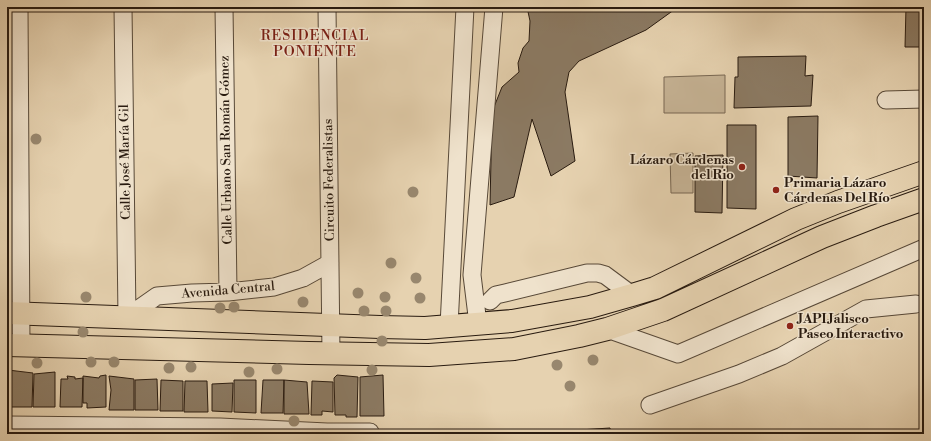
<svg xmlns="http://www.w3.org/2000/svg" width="931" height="441" font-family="'Libre Bodoni',serif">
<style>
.green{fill:#c6b395;stroke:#786752}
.building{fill:#8b7a63;stroke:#291b10}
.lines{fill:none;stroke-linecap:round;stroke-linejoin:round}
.minor-casing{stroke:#584938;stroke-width:19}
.major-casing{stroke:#291b10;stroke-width:24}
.minor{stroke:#efe2cc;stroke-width:17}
.major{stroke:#e6d2b0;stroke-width:22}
.tree{fill:#98876e}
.poi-dot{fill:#8f2418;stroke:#efe2cc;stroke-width:1.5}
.labels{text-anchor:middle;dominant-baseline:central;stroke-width:3;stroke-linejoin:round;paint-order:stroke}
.street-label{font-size:13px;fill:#291b10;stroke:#efe2cc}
.poi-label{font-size:13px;font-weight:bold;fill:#291b10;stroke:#efe2cc;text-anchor:start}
.neighbourhood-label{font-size:14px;letter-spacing:1px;fill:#7a1f14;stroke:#efe2cc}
</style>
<rect width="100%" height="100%" fill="#e6d2b0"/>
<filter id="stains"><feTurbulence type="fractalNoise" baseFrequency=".005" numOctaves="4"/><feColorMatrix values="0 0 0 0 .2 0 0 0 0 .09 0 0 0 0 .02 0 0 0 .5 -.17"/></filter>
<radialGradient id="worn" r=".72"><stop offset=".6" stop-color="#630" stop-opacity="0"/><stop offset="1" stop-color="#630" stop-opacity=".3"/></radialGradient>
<path class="green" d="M725,75v38h-61v-36z
M693,153v40h-22l-1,-39z"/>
<path class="building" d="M527,7h151l-32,23 -67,31 -10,11 -4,20 10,69 -24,15 -19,-57 -18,78 -24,8 2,-93 10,-25 17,-15 -1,-9 5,-15 6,-7 1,-20z
M906,7h18v40h-19z
M806,56l-1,20 8,-1 -2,31 -77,2 1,-31h3v-20z
M7,91h3v15h-3z
M818,116l-1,62 -29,-2v-59z
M727,125h29v84l-29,-1z
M723,155l-1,58 -27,-1v-56z
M7,260h7v39l-2,2 -5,1z
M8,370l25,3 -1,34h-24z
M55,372v35h-22l1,-33z
M106,375v32l-19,1v-5h-4v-27l16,2 1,-2z
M337,375l21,2 -1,40h-11v-2h-11l-1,-37z
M383,375l1,41h-24v-39z
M67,376l8,1v2l8,-1 -1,29h-22l1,-28h7z
M109,376l25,3v31h-25l2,-20z
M157,379l1,31h-23v-30z
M161,380l22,1v30h-23z
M234,380h22v33l-22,-1z
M263,380h21l-1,33h-22z
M284,380l23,2 2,32h-25z
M185,381h22l1,31h-24z
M312,381l21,1v30l-11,-1v4h-11z
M233,383l-1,29 -20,-1v-27z
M610,428l1,6h-31l-1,-4z"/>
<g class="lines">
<defs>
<path id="minor" d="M19,7l2,339
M123,7l4,310
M224,7l4,285
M327,7l4,347
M886,100l38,-1
M490,301l6,-6 9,-2 82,-20h11l7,2 27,20
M127,317l30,-21 35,-3 36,-1 46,-5 29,-9 27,-15
M478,324l-6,-49 22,-268
M449,326l16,-319
M607,329l71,25 246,-106
M650,405l89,-31 43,-18 84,-47 50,-5
M7,425l213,2 107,5h43"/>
<path id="major" d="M7,313l373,14 45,1 87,-7 78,-14 42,-12 23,-7 141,-69 42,-17 86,-30
M7,345l302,8 120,2 85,-6 65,-13 28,-7 56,-19 159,-73 54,-21 48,-17"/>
</defs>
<use href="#minor" class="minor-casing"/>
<use href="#major" class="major-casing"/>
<use href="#minor" class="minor"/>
<use href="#major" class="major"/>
</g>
<g class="tree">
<circle cx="36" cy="139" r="5.5"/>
<circle cx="413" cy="192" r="5.5"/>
<circle cx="391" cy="263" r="5.5"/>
<circle cx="416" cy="278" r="5.5"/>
<circle cx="358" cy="293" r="5.5"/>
<circle cx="86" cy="297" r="5.5"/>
<circle cx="385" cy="297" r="5.5"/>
<circle cx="420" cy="298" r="5.5"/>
<circle cx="303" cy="302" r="5.5"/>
<circle cx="234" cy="307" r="5.5"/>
<circle cx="220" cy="308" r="5.5"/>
<circle cx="364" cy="311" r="5.5"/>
<circle cx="386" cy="311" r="5.5"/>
<circle cx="83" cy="332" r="5.5"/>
<circle cx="382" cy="341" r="5.5"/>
<circle cx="593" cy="360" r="5.5"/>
<circle cx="91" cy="362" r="5.5"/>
<circle cx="114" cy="362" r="5.5"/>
<circle cx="37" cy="363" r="5.5"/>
<circle cx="557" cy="365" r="5.5"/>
<circle cx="191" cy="367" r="5.5"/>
<circle cx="169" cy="368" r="5.5"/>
<circle cx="277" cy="369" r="5.5"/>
<circle cx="372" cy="370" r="5.5"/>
<circle cx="249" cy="372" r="5.5"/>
<circle cx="570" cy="386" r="5.5"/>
<circle cx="294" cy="421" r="5.5"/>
</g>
<g class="poi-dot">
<circle cx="742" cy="167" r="4"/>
<circle cx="776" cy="190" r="4"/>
<circle cx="790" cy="326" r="4"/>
</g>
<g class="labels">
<g class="street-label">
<text transform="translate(226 150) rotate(-91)">Calle Urbano San Román Gómez</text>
<text transform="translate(125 162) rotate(-91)">Calle José María Gil</text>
<text transform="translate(329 180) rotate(-91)">Circuito Federalistas</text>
<text transform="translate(228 290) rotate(-5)">Avenida Central</text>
</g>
<g class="poi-label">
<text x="734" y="160" text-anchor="end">Lázaro Cárdenas<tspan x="734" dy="15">del Rio</tspan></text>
<text x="784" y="183">Primaria Lázaro<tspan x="784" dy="15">Cárdenas Del Río</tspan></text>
<text x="798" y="319">JAPI Jalisco<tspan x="798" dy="15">Paseo Interactivo</tspan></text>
</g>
<g class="neighbourhood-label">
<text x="315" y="36">RESIDENCIAL<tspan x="315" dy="16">PONIENTE</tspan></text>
</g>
</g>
<rect width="931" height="441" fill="none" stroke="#e6d2b0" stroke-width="24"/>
<rect x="8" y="8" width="915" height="425" fill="none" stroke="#291b10" stroke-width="2"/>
<rect x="12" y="12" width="907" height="417" fill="none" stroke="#291b10"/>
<rect width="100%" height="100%" filter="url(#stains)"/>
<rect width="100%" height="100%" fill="url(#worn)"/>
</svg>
